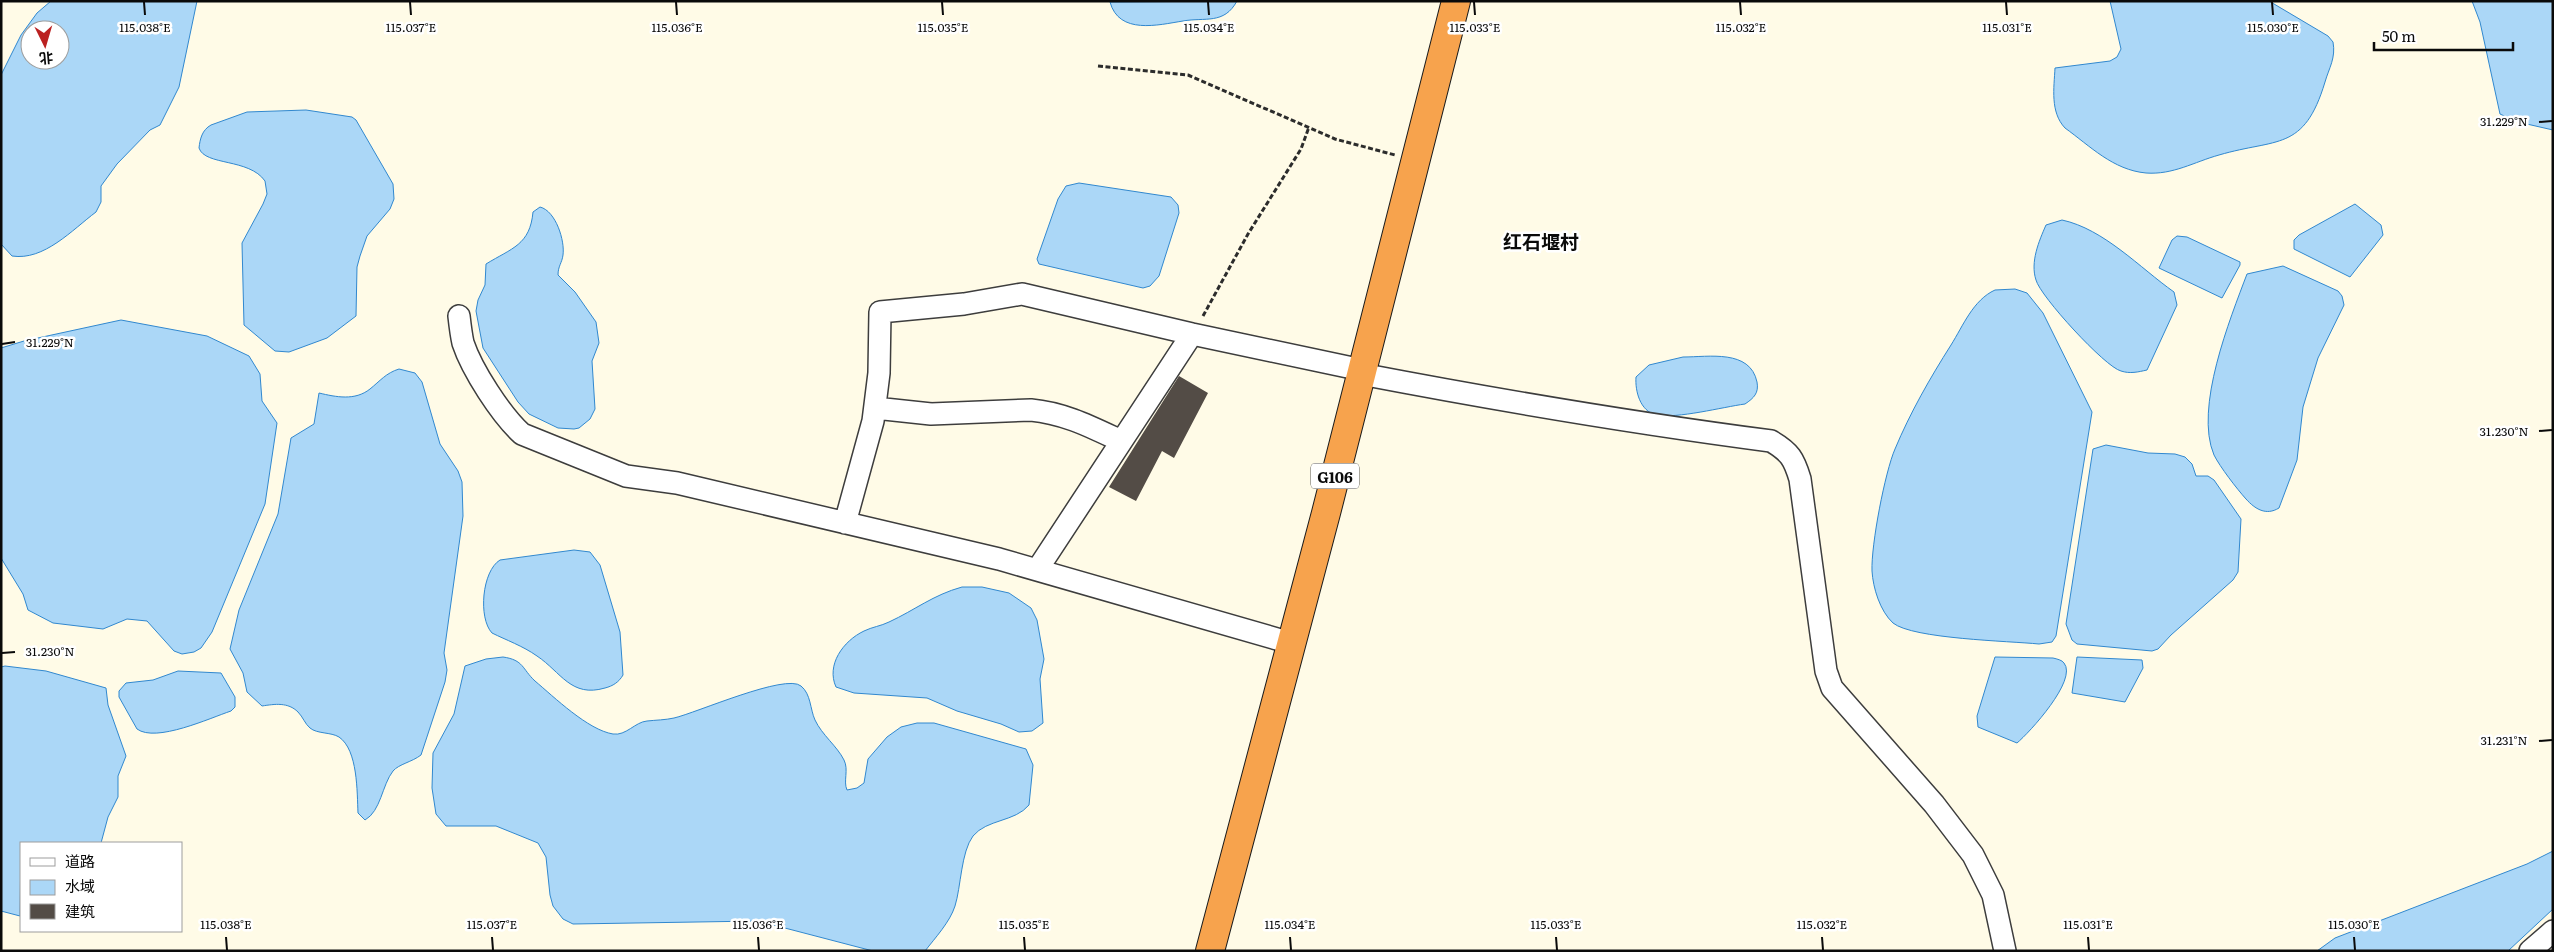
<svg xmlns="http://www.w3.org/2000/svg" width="2554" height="952" font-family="Literata,'Noto Sans SC',serif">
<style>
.water{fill:#abd7f7;stroke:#3188cf;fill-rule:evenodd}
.building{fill:#534c46}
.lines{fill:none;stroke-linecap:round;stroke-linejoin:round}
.minor-casing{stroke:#3d3d3d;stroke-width:24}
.highway-casing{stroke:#1b1b1b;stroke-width:30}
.path{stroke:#2c2c2c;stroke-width:3;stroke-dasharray:5 2.5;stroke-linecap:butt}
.minor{stroke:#fff;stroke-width:21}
.highway{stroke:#f7a34d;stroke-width:28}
.ticks{fill:none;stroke:#0a0a0a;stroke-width:2}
.labels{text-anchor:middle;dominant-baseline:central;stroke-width:5;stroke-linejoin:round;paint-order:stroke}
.shield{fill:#fff;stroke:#545454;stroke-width:1}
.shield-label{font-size:15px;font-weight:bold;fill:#0a0a0a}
.quarter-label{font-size:19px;font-weight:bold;fill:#0a0a0a;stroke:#fff}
.ticks-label{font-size:12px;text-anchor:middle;fill:#0a0a0a;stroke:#fff;stroke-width:5;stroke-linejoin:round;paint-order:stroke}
</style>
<rect width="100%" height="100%" fill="#fffbe7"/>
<path class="water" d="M51,1h146l-18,86 -19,38 -10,5 -33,34 -16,22v16l-5,10c-24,18 -52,49 -84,44l-11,-12v-169l20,-40 16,-22zM30,30h30v30h-30z
M1237,1c-13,24 -32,16 -54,20 -25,4 -64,14 -73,-19z
M2110,1h159l59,35 5,6c3,16 -4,26 -8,40 -21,70 -48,56 -106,73 -25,7 -46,20 -73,18 -33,-3 -56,-27 -81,-45 -15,-16 -11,-40 -10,-60l55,-7 7,-4 4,-8z
M2472,1h81v129l-35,-8 -18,-8 -20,-92z
M306,110l46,7 4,3 37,64 1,15 -4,10 -23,27 -7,20 -3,11 -1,49 -29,22 -38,14 -14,-1 -31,-26 -2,-82 21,-39 4,-10 -2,-13c-16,-23 -60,-15 -66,-33 1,-9 3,-18 12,-23l36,-13z
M1079,183l92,14 7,8 1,8 -20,63 -9,10 -7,2 -104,-24 -2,-5 21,-60 8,-13z
M2355,204l26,21 2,10 -33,42 -56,-28v-9l5,-5z
M540,207c16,4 25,34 23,48 -1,8 -5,11 -5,20l17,17 21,30 3,21 -7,18 3,48 -5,10 -11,9 -5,1 -16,-1 -29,-14 -11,-12 -35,-54 -7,-37 2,-11 7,-15 1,-21c26,-16 44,-19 47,-52z
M2062,220c42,9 78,48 112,72l3,13 -30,65c-9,2 -17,4 -26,1 -16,-4 -81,-75 -85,-91 -6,-18 3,-39 10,-55z
M2177,236l10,1 53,25v3l-18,33 -63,-30 13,-28z
M2283,266l55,25 4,5 2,9 -26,53 -15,49 -6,53 -18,48c-13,8 -24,1 -33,-9 -9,-10 -26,-32 -32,-44 -20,-47 16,-136 33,-181z
M1995,290l20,-1 12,4 16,20 49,99 -36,224 -4,6 -13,2c-30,-3 -126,-5 -146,-21 -13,-12 -20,-35 -21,-52 -1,-26 13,-99 23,-122 15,-36 35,-71 56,-104 12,-19 22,-45 44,-55z
M121,320l86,16 42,20 11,18 2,27 15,22 -12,81 -53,128 -11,16 -7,4 -12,2 -8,-3 -27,-30 -20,-2 -24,10 -50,-6 -25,-13 -5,-16 -22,-36v-210l23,-7z
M1683,357c26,0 67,-8 74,25 2,11 -3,16 -12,22 -22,3 -68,15 -89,11 -16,-4 -21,-24 -20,-38l13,-12z
M399,369l16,4 7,9 18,62 18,27 4,11 1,34 -19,137 3,17 -2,12 -24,73c-9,7 -22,9 -28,16 -11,14 -12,40 -28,49l-7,-7c-1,-21 0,-63 -19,-76 -8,-5 -22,-3 -29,-9 -5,-4 -7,-11 -12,-16 -10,-10 -23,-8 -36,-6l-15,-14 -4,-19 -13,-24 9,-39 39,-96 13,-76 23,-14 5,-31c17,4 36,8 51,-4 10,-8 16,-16 29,-20z
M2106,445l42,8 27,1 10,3 7,7 4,12h12l6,4 27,39 -3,53 -5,8 -62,55 -13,14 -6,2 -75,-7 -5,-4 -6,-16 27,-175z
M574,550l16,2 10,13 20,67 3,43c-4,7 -10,11 -18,13 -34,10 -44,-16 -68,-32 -14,-10 -31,-16 -45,-23 -14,-15 -10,-62 8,-73z
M962,587h20l27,6 22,15 6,12 7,39 -4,20 3,44 -11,8 -13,1 -18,-8 -44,-13 -30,-13 -73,-5 -18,-6c-10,-22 7,-46 28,-56 8,-4 17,-5 25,-9 26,-12 44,-27 73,-35z
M503,657c21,3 19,12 32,24 19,16 53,49 78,53 13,2 22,-12 34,-13 9,-1 18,-1 27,-3 22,-5 112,-45 127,-32 10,8 9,23 14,34 7,15 22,26 29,40 5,10 -1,21 3,30l10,-2 7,-5 4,-24 19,-22 14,-10 16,-4h17l92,26 7,16 -4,40c-14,17 -42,14 -56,31 -12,16 -12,51 -18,70 -5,16 -20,32 -30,45h-52l-115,-30 -185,3 -10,-5 -10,-13 -3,-11 -4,-38 -8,-14 -42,-17h-50l-10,-12 -4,-26 1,-35 21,-39 11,-48 21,-7z
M1995,657l58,1c4,1 9,2 11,5 14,17 -35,70 -47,80l-39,-16 -1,-11z
M2077,657l65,3 1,8 -18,34 -53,-9z
M5,666l41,5 60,17 2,17 18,51 -8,20v21l-10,20 -7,26h-80l-1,73 -19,-5v-244z
M178,671l43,2 14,24v10l-4,4c-21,7 -75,32 -94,18l-18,-32v-6l7,-8 27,-3z
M2553,851v58l-45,42h-191l18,-13 192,-74z"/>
<path class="building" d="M1179,376l29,17 -34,65 -12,-7 -26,50 -27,-14z"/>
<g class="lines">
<defs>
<path id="minor" d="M459,316c1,9 2,18 4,27 9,27 38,72 59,91l104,42 51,7 322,76 292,84
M1361,374c136,26 272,49 410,67 19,11 23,18 29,38l26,192 6,17 102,116 39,51 20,40 12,56
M875,408l56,6 100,-4c33,3 60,17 90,31
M845,523l28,-102 6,-48 1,-61 84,-8 58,-10 170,40 170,36
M1037,570l155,-236
M2530,951l23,-20"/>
<path id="highway" d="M1210,951l116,-438 130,-512"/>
</defs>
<use href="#minor" class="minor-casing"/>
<use href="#highway" class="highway-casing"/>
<path class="path" d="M1098,66l90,9 147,64 60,16
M1203,316l45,-82 53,-85 8,-22"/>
<use href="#minor" class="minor"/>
<use href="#highway" class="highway"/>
</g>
<path class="ticks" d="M144,2l1,13M410,2l1,13M676,2l1,13M942,2l1,13M1208,2l1,13M1474,2l1,13M1740,2l1,13M2006,2l1,13M2272,2l1,13M2539,122l13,-1M2,344l13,-2M2539,431l13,-1M2,653l13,-1M2539,741l13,-1M226,937l1,13M492,937l1,13M758,937l1,13M1024,937l1,13M1290,937l1,13M1556,937l1,13M1822,937l1,13M2088,937l1,13M2354,937l1,13"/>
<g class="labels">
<rect class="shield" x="1311" y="463.5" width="48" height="25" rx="4"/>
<g class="shield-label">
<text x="1335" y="476">G106</text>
</g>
<g class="quarter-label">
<text x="1541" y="241">红石堰村</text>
</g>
</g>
<g class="ticks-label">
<text x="145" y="32">115.038°E</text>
<text x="411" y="32">115.037°E</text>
<text x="677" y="32">115.036°E</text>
<text x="943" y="32">115.035°E</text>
<text x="1209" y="32">115.034°E</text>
<text x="1475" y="32">115.033°E</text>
<text x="1741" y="32">115.032°E</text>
<text x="2007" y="32">115.031°E</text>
<text x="2273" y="32">115.030°E</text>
<text x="2504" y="126">31.229°N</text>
<text x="50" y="347">31.229°N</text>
<text x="2504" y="436">31.230°N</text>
<text x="50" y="656">31.230°N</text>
<text x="2504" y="745">31.231°N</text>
<text x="226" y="929">115.038°E</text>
<text x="492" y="929">115.037°E</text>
<text x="758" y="929">115.036°E</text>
<text x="1024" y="929">115.035°E</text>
<text x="1290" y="929">115.034°E</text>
<text x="1556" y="929">115.033°E</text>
<text x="1822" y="929">115.032°E</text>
<text x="2088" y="929">115.031°E</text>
<text x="2354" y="929">115.030°E</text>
</g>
<rect width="2554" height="952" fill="none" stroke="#0a0a0a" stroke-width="5"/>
<rect x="20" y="842" width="162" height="90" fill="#ffffff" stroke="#9d9d9d"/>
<rect x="30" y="858" width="25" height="8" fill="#ffffff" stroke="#9d9d9d"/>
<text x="65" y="867" font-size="15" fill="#0a0a0a">道路</text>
<rect x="30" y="880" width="25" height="15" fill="#abd7f7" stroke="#9d9d9d"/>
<text x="65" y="892" font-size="15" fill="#0a0a0a">水域</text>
<rect x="30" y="904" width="25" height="15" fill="#534c46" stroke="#9d9d9d"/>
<text x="65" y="917" font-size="15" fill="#0a0a0a">建筑</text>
<g transform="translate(45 45) rotate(175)"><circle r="24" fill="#ffffff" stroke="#9d9d9d"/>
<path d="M0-4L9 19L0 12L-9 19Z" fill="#bb2121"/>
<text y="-8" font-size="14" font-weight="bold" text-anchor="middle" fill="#0a0a0a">北</text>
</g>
<path d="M2374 42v8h139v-8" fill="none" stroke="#0a0a0a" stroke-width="2.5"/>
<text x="2382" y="42" font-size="15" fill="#0a0a0a" stroke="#ffffff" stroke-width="4" paint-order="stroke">50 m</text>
</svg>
